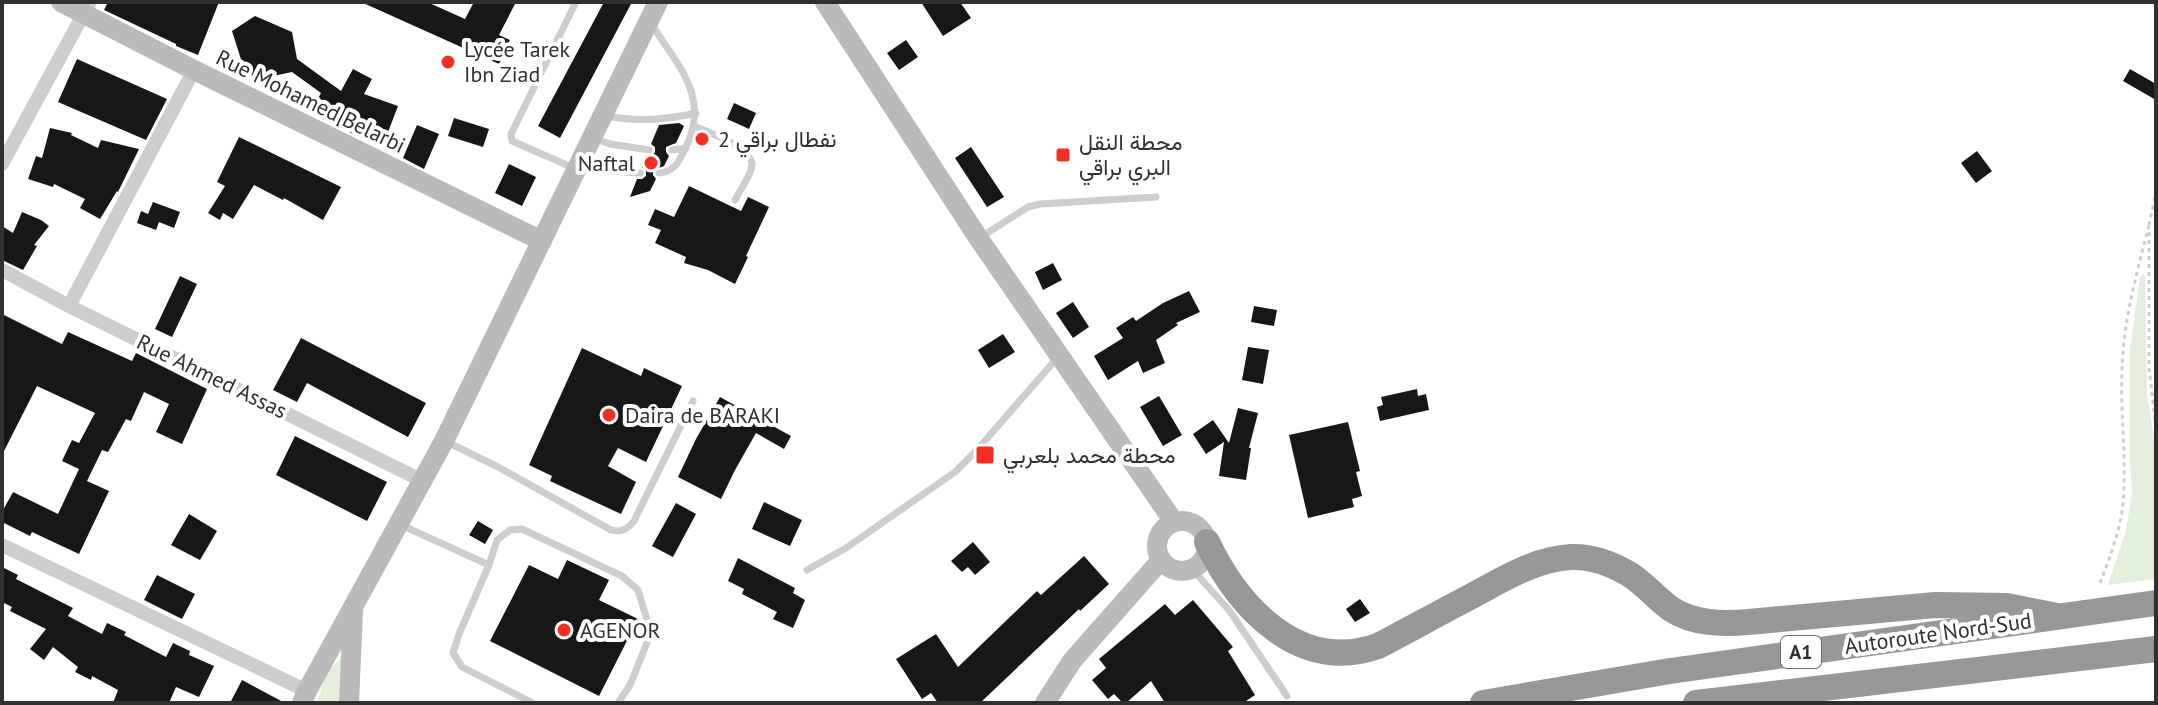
<svg xmlns="http://www.w3.org/2000/svg" width="2158" height="705" font-family="'PT Sans',Vazirmatn,sans-serif">
<style>
.green{fill:#e4eedd}
.building{fill:#171717}
.lines{fill:none;stroke-linecap:round;stroke-linejoin:round}
.path{stroke:#cdcdcd;stroke-width:3;stroke-dasharray:4 4;stroke-linecap:butt}
.lane{stroke:#cdcdcd;stroke-width:7}
.street{stroke:#cdcdcd;stroke-width:14}
.secondary{stroke:#bababa;stroke-width:20}
.highway{stroke:#979797;stroke-width:26}
.poi-dot{fill:#f72e23;stroke:#fff;stroke-width:3}
.labels{text-anchor:middle;dominant-baseline:central;stroke-width:8;stroke-linejoin:round;paint-order:stroke}
.shield{fill:#fff;stroke:#6e6e6e;stroke-width:2}
.shield-label{font-size:20px;font-weight:bold;fill:#303030}
.poi-label{font-size:22px;fill:#303030;stroke:#fff;text-anchor:start}
.street-label{font-size:22px;fill:#303030;stroke:#fff}
</style>
<rect width="100%" height="100%" fill="#fff"/>
<path class="green" d="M2143,274l2,2 2,118 9,56v129l-48,6 17,-51 7,-40 -2,-34v-110l10,-73z
M343,656v47h-26l9,-30z"/>
<path class="building" d="M108,2h111l-21,53 -22,-9v-2l-72,-34z
M361,2h66l38,17 9,-17h42l-17,33 11,5 -11,24z
M604,2h28l-72,136 -22,-12z
M921,2h39l11,16 -28,18z
M255,16l37,16 5,27 44,32 12,-22 19,10 -8,15 34,12 -16,42 -55,-27 3,-6 -16,-9 7,-13 -29,-21 -33,7 -14,-7 -13,-41z
M906,40l12,17 -19,13 -12,-17z
M77,59l90,40 -21,41 -88,-38z
M2130,69l26,15v16l-33,-19z
M734,103l22,10 -7,16 -22,-10z
M454,118l35,11 -6,18 -35,-11z
M679,123l5,3 -8,17 -10,4v5l3,4 -5,10 -11,4v5l3,4 -6,12 -20,6 7,-18h5l4,-3v-5l-4,-4 4,-11h6l3,-4v-5l-4,-3 8,-19z
M417,125l22,9 -15,35 -21,-11z
M50,128l22,5 -1,2 27,13 3,-8 38,9 -21,43 -1,-1 -17,28 -20,-11 5,-9 -31,-15 -1,3 -25,-8 8,-23 6,2z
M239,137l102,50 -18,33 -39,-22 -1,2 -29,-15 -21,34 -10,-6 -3,7 -12,-7 17,-27 -8,-4z
M971,147l33,50 -17,10 -32,-49z
M1977,151l15,20 -16,12 -15,-20z
M509,164l27,13 -14,29 -27,-13z
M689,186l52,25 7,-14 21,10 -23,49 2,1 -13,27 -27,-14 -24,-7 2,-6 -31,-14 6,-13 -13,-5 7,-16 19,8z
M153,202l27,10 -6,16 -15,-6 -3,8 -19,-7 4,-12 7,3z
M22,212l19,8 8,6 -15,19 3,1 -14,24 -21,-10v-34l11,7z
M1053,263l9,17 -19,10 -8,-18z
M180,276l17,8 -25,53 -17,-8z
M1189,291l11,21 -24,11 2,2 -22,15 9,23 -22,10 -5,-12 -30,19 -14,-24 29,-18 -7,-10 17,-11 3,4 27,-18z
M1073,302l16,25 -16,11 -17,-25z
M1254,306l23,4 -3,16 -23,-4z
M2,314l60,30 6,-12 64,29 4,-8 71,36 -25,55 -26,-12 13,-28 -25,-12 -13,29 -5,-2 -18,33 -6,-2 -15,31 22,10 -30,63 -47,-22 -2,4 -28,-14v-10l11,-20 45,22 21,-45 -17,-8 10,-21 7,3 16,-30 -58,-27 -35,69z
M1003,334l12,18 -26,16 -11,-18z
M301,338l125,65 -18,34 -101,-54 -10,19 -24,-12z
M1248,347l21,3 -6,34 -21,-4z
M582,348l59,28 3,-8 38,18 -36,76 -28,-14 -10,18 28,16 -15,32 -71,-33 2,-5 -23,-11z
M1417,389l1,7 8,-2 3,16 -49,11 -3,-14 6,-2 -2,-8z
M1159,396l23,39 -19,11 -23,-39z
M720,397l71,39 -7,13 -28,-16 -21,37 -14,29 -43,-22 18,-38z
M1238,408l20,5 -9,35h2l-5,32 -27,-4 5,-34 -18,12 -13,-20 20,-14 16,23z
M1348,422l12,49 -4,1 6,24 -10,3 2,8 -46,11 -19,-83z
M295,436l92,46 -20,39 -91,-46z
M764,502l38,18 -12,26 -38,-17z
M676,503l20,11 -23,43 -21,-11z
M189,514l28,17 -17,29 -29,-15z
M478,521l15,9 -8,14 -16,-9z
M973,542l17,20 -15,13 -7,-8 -6,5 -11,-11z
M1084,556l25,28 -29,27 -1,-2 -99,94h-42l-7,-10 -9,6 -26,-40 40,-25 22,33 79,-76 4,4z
M738,558l57,30 -2,5 12,7 -12,28 -20,-9 4,-7 -35,-18 2,-5 -16,-8z
M567,560l42,20 -10,20 39,19 -39,77 -109,-55 39,-76 29,14z
M2,567l16,8 -2,4 57,29 -5,8 34,18 5,-11 19,9 -2,3 42,22 7,-14 17,8 -1,4 25,11 -15,31 -23,-10 -7,16h-56l5,-13 -26,-14 -1,4 -16,-8 3,-5 -25,-20 -9,13 -14,-11 16,-20 -36,-18 2,-4 -10,-5z
M157,575l38,19 -13,25 -38,-19z
M1360,599l10,14 -15,9 -9,-13z
M1193,600l40,47 -5,4 27,44 -12,8h-78l-14,-22 -25,22h-3l-9,-9 -6,5 -16,-19 14,-12 -7,-9 66,-55 10,11z
M242,680l43,23h-55z"/>
<g class="lines">
<path class="path" d="M2149,225l7,-32
M2149,232v136l7,60
M2100,583c9,-23 18,-47 22,-71 6,-47 -2,-94 0,-141 1,-50 15,-98 27,-146
M2122,702l2,1"/>
<path class="lane" d="M576,2l-65,132 1,7 64,28 64,4
M652,25c27,42 59,73 33,124 -6,13 -11,23 -26,24
M607,116c30,6 59,4 89,-3
M694,126c15,7 58,21 58,39 -1,11 -12,25 -17,35
M593,138l17,6 39,6
M672,150l14,-2
M981,237l47,-30 12,-3 116,-7
M445,441l53,26 113,63c10,3 17,-1 23,-9l59,-120
M401,525l88,40
M1192,569l37,41 58,86
M807,570l39,-22 109,-76 21,-21 82,-94
M533,703l-71,-36 -9,-14 6,-19 30,-69 8,-25 13,-10 12,-1 100,47 16,14 13,43 -21,52 -12,18"/>
<path class="street" d="M2,164l88,-162
M2,270l67,36 354,175
M69,306l125,-236
M2,545l305,146"/>
<path class="secondary" d="M61,2l133,68 348,171
M825,2l154,237 195,283
M1157 546a25 25 0 1 1 50 0a25 25 0 1 1-50 0Z
M302,703l5,-12 137,-250 214,-439
M349,703l4,-92
M1045,703l27,-42 89,-101"/>
<path class="highway" d="M1207,542c31,65 92,132 171,104 31,-16 61,-33 92,-49 32,-17 64,-38 101,-40 21,-1 41,7 58,17 16,10 27,24 42,35 23,15 51,15 77,13l187,-17 72,1 50,10
M1483,703l187,-32 486,-68
M1696,703l460,-54"/>
</g>
<g class="poi-dot">
<circle cx="448" cy="62" r="8"/>
<circle cx="702" cy="139" r="8"/>
<rect x="1055" y="147" width="16" height="16" rx="4"/>
<circle cx="651" cy="163" r="8"/>
<circle cx="609" cy="415" r="8"/>
<rect x="975" y="445" width="20" height="20" rx="4"/>
<circle cx="564" cy="630" r="8"/>
</g>
<g class="labels">
<rect class="shield" x="1781" y="636" width="40" height="32" rx="6"/>
<g class="shield-label">
<text x="1801" y="652">A1</text>
</g>
<g class="poi-label">
<text x="464" y="49">Lycée Tarek<tspan x="464" dy="25">Ibn Ziad</tspan></text>
<text x="718" y="139">نفطال براقي 2</text>
<text x="1079" y="142">محطة النقل<tspan x="1079" dy="25">البري براقي</tspan></text>
<text x="635" y="163" text-anchor="end">Naftal</text>
<text x="625" y="415">Daira de BARAKI</text>
<text x="1003" y="455">محطة محمد بلعربي</text>
<text x="580" y="630">AGENOR</text>
</g>
<g class="street-label">
<text transform="translate(311 101) rotate(26)">Rue Mohamed Belarbi</text>
<text transform="translate(212 376) rotate(26)">Rue Ahmed Assas</text>
<text transform="translate(1938 633) rotate(-8)">Autoroute Nord-Sud</text>
</g>
</g>
<rect width="2158" height="705" fill="none" stroke="#303030" stroke-width="8"/>
</svg>
